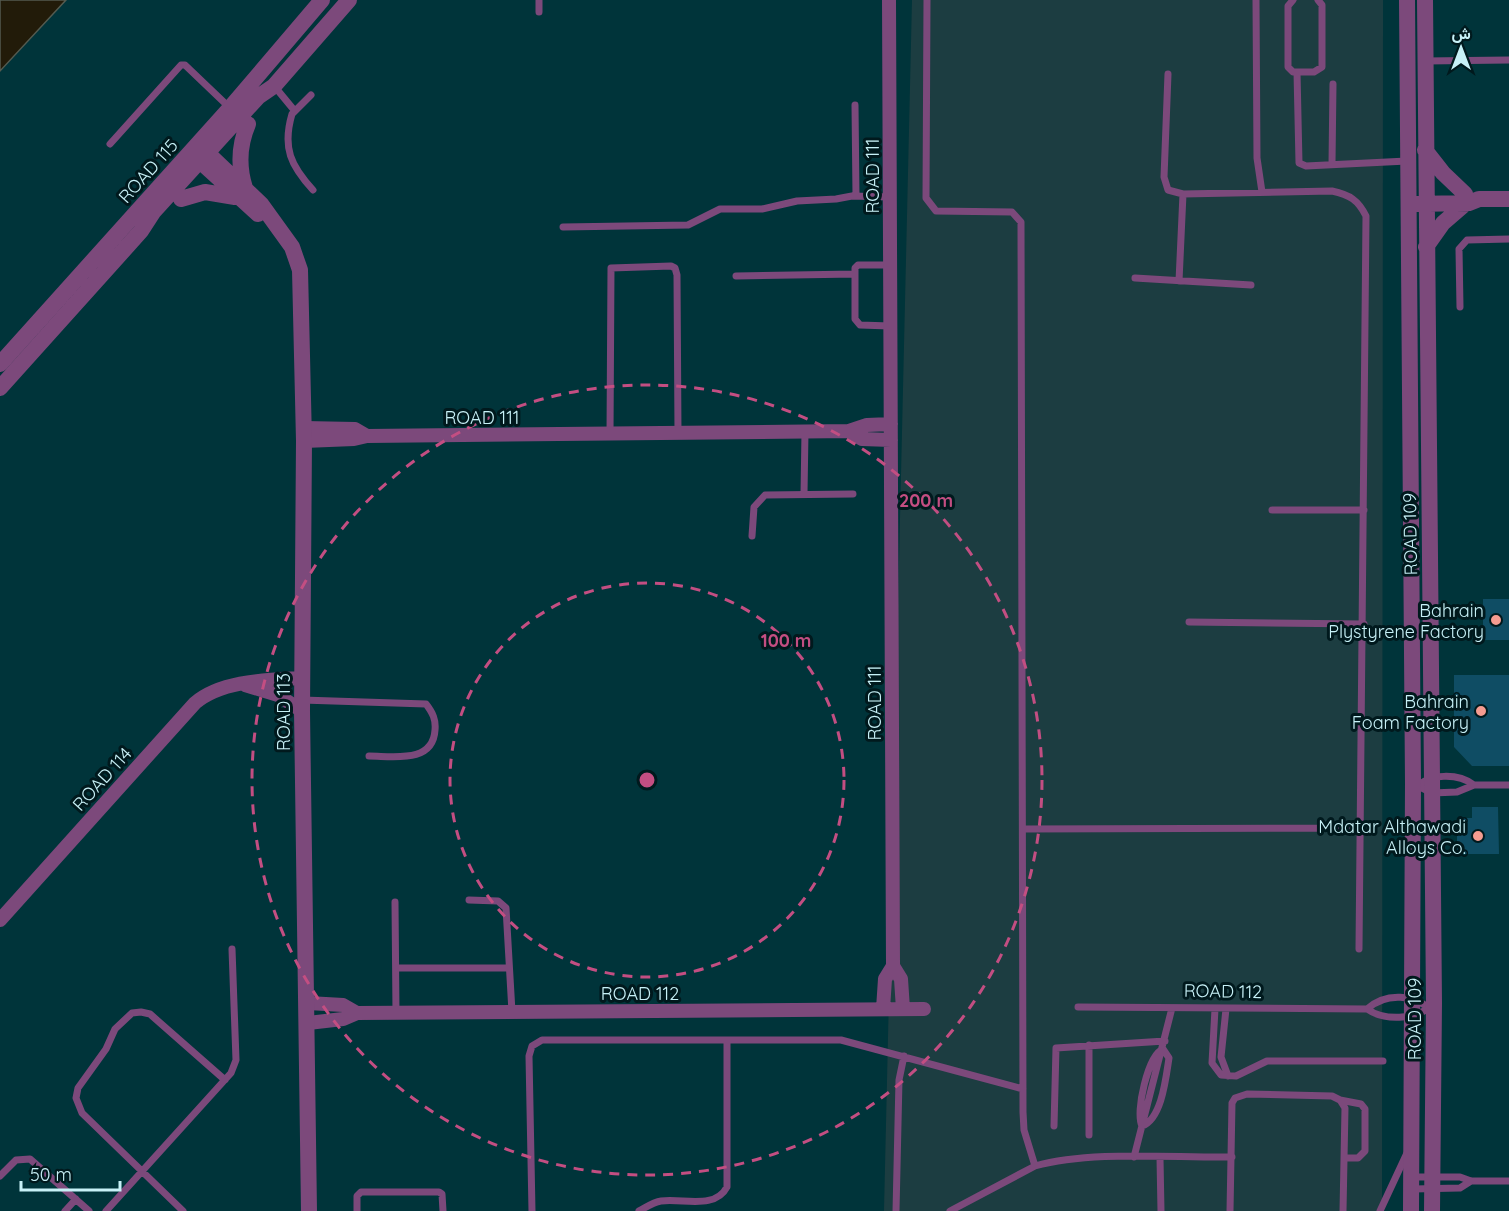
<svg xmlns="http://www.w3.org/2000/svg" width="1509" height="1211" font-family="Quicksand,Vazirmatn,sans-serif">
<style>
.built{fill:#1c3d41}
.water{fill:#221b09;stroke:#545b50;stroke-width:1.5}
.building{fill:#0f4d64}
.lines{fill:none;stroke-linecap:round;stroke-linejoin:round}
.service{stroke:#7c497b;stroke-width:7}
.minor{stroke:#7c497b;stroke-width:14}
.tertiary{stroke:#7c497b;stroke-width:16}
.ring{fill:none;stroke:#c34e82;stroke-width:3;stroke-dasharray:10 8}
.poi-dot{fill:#f59c91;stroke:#00191d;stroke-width:2}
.labels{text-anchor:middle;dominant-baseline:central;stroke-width:6;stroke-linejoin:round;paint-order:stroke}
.street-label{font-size:18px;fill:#c7f1f7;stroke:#00191d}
.poi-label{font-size:18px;fill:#c7f1f7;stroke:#00191d;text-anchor:end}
.centre{fill:#c34e82;stroke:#00191d;stroke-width:3}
.ring-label{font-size:18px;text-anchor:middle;font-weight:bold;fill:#c34e82;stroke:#00191d;stroke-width:6;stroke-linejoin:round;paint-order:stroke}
</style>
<rect width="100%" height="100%" fill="#00343a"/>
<path class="built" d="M912,0h471l-1,1211h-498z"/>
<path class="water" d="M0,0h66l-66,71z"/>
<path class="building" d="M1483,599h26v41h-26z
M1454,675h55v91h-37l-18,-19z
M1472,807h26l1,47h-42v-36h15z"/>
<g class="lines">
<path class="service" d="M927,0l-1,198 10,13 76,1 9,10 2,890 1,18 11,36
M1256,0l1,158 5,34
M1293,0l-5,6v61l5,5h21l8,-5v-62l-4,-5
M539,12v-12
M1425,61l84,-1
M1297,72l2,91 7,3 101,-5
M1168,74l-4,103 4,13 15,4 149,-3c18,4 26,9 34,25l-7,733
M275,87l19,23
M311,95l-19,19c-10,34 -1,52 21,76
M855,105l1,91
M110,144l71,-79h4l45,43
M1332,163l1,-79
M563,227l125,-2 32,-16h42l35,-8 39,-2 16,-3 38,1
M890,265h-32l-3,3v51l5,6 30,1
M736,276l119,-2
M1135,278l116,7
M1179,281l4,-87
M1460,307l-1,-58 8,-9 42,-1
M610,434l1,-166 60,-2 4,2 2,7 1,158
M804,494l1,-62
M1272,510h92
M752,536l2,-29 11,-12 88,-1
M1189,622l175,2
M302,700l124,4c7,9 10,16 9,26 -2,34 -42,26 -66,26
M1414,784l18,9 25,-1 17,-7h35
M1416,788c13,-15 42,-15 58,-3
M1023,829l335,-1
M469,900l29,1 8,7 6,104
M395,902l1,111
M396,968h113
M1078,1007l289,2c17,12 48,11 64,-3
M1215,1009l-3,54 9,12 15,1 31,-15h116
M1226,1009l-5,48 7,19
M1367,1009c19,-17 48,-15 65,2
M1340,1100l21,4 4,5v42l-7,7h-14
M1054,1126l2,-78 109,-7
M1142,1126c20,-7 24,-49 27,-68l-6,-9
M1142,1126c-7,-14 6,-71 21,-77
M1089,1135v-90
M1134,1157l38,-149
M1160,1158l1,53
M0,1176l16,-16 14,-1 59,52
M1412,1177h48l11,4h38
M1413,1189l47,-1 11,-7
M65,1211l11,-12
M106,1211l125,-138 5,-13 -4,-111
M183,1211l-101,-98 -6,-15 2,-10 28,-39 9,-20 17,-16 9,-1 9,2 75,66
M357,1211v-15l4,-4h78l3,2 1,17
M532,1211l-3,-155 3,-10 10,-6h299l182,49
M639,1211c6,-3 14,-9 22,-10 22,-3 54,9 66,-14v-147
M896,1211l3,-131 5,-24
M950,1211l85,-45c57,-16 137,-8 197,-9
M1230,1211l2,-108 3,-5 12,-4 85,2 8,4 5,8 -2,103
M1380,1211l27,-58"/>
<path class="minor" d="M304,428l51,1 12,7
M849,431l13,8 29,1
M304,441l50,-2 13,-3 482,-5 18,-6 24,-1
M245,685l33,10 24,16
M0,920l195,-217c27,-23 73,-23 107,-25
M893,966l8,13 2,30
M308,1003l35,2 14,8
M883,1009l2,-30 8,-13 -4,-966
M308,1023l35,-4 14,-6 567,-4"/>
<path class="tertiary" d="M1407,0l6,783 -2,428
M1425,0l9,1003 -2,208
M198,144l63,60 31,43 8,23 4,171 -2,270 7,500
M1425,150l18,23 22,21
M201,162l57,52
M245,188c-7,-22 -6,-43 3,-64
M181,199l24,-7 30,5
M1415,204l54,-1 10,-4h30
M1426,247l17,-24 22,-19
M0,364l230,-256 92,-108
M0,388l141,-157 13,-20 104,-114 16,-11 75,-86"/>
</g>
<g class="ring">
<circle cx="647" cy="780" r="197"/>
<circle cx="647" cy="780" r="395"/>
</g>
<g class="poi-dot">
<circle cx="1496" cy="620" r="6"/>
<circle cx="1481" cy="711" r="6"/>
<circle cx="1478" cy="836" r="6"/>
</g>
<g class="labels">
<g class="street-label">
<text transform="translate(148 171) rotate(-48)">ROAD 115</text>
<text transform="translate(872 176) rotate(-90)">ROAD 111</text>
<text x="482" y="417">ROAD 111</text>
<text transform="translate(1410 534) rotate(-91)">ROAD 109</text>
<text transform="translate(874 703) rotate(-90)">ROAD 111</text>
<text transform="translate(283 712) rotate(-90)">ROAD 113</text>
<text transform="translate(102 779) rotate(-48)">ROAD 114</text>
<text transform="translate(1223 991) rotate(1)">ROAD 112</text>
<text x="640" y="993">ROAD 112</text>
<text transform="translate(1414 1019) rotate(-90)">ROAD 109</text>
</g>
<g class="poi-label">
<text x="1484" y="610">Bahrain<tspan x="1484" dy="21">Plystyrene Factory</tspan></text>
<text x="1469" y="701">Bahrain<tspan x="1469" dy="21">Foam Factory</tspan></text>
<text x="1466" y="826">Mdatar Althawadi<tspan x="1466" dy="21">Alloys Co.</tspan></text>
</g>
</g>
<circle cx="647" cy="780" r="9" class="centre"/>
<g class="ring-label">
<text x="926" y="507">200 m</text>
<text x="786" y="647">100 m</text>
</g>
<g transform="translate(1461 48)" stroke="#00191d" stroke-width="4.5" paint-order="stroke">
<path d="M0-4.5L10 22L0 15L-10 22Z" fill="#c7f1f7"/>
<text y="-9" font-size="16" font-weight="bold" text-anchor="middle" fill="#c7f1f7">ش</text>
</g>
<path d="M21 1181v9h99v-9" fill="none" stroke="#c7f1f7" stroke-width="3"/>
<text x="30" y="1181" font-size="18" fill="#c7f1f7" stroke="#00191d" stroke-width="4.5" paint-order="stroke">50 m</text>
</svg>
